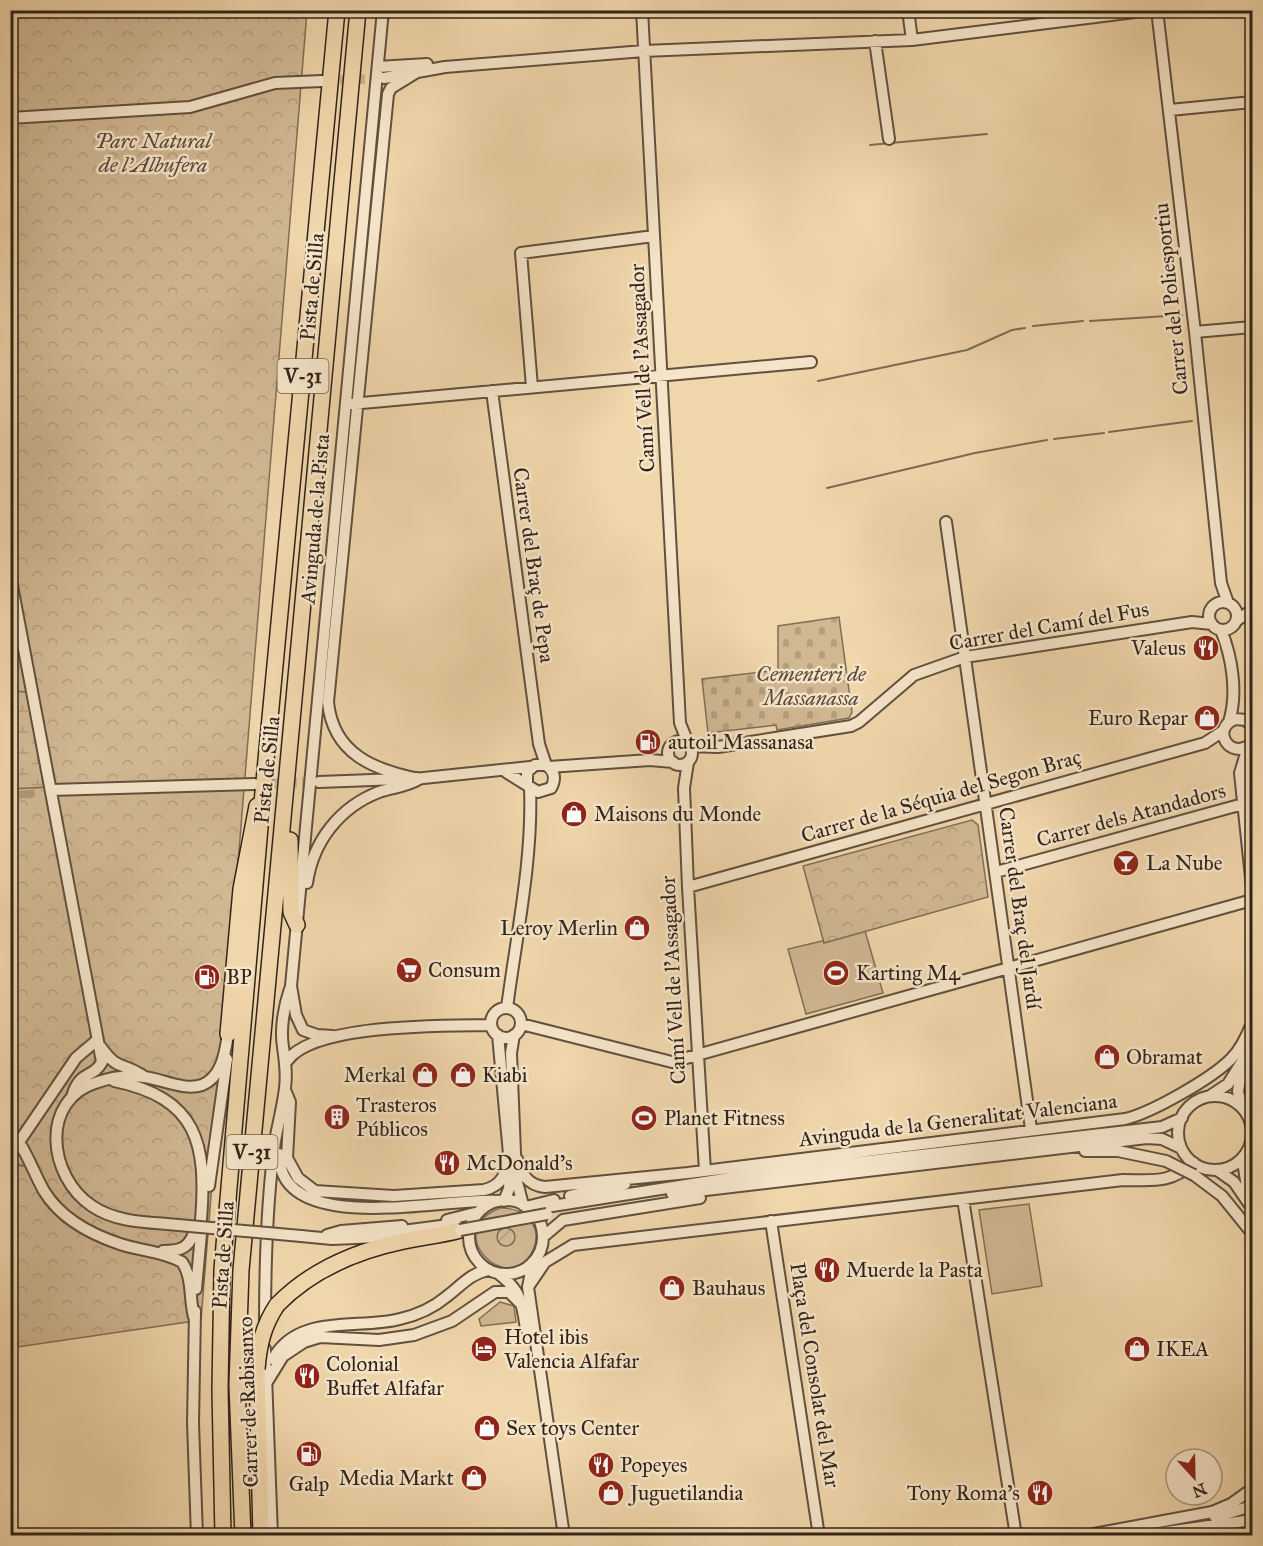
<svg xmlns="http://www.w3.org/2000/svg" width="1263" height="1546" font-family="'IM FELL Great Primer',serif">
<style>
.grass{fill:#d0b893;stroke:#806e57;stroke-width:1.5}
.forest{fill:url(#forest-crowns);stroke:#806e57;stroke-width:1.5}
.wetland{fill:url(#wetland-marsh);stroke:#806e57;stroke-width:1.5}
.cemetery{fill:url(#cemetery-stones);stroke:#806e57;stroke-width:1.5}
.garden{fill:url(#garden-furrows);stroke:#806e57;stroke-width:1.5}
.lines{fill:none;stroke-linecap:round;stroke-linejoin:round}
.stream{stroke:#7d6a54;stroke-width:2}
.canal{stroke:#af997a;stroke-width:8}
.minor-tunnel{stroke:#cab28e;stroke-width:10;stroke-dasharray:10 5;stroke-linecap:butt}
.minor-casing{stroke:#61503f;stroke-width:14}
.highway-casing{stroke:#31241b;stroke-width:18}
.minor{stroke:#f5e4c8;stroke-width:10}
.highway{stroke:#f0d6ab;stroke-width:15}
.minor-bridge-casing{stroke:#61503f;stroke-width:14;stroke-linecap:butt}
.highway-bridge-casing{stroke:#31241b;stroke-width:18;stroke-linecap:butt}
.minor-bridge{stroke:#f5e4c8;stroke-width:10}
.highway-bridge{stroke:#f0d6ab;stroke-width:15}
.labels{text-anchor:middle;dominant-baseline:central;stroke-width:5;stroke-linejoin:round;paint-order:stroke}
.shield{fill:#f5e4c8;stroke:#6c5e4f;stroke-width:1.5}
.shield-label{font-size:20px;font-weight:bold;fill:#31241b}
.park-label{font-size:21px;font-style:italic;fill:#594939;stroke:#f5e4c8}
.street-label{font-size:21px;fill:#31241b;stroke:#f5e4c8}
.poi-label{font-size:21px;fill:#31241b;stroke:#f5e4c8;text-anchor:start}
</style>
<defs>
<pattern id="forest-crowns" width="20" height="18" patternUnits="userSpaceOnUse" patternTransform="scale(1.5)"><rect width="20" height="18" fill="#d0b893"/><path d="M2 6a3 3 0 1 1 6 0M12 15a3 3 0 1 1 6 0" fill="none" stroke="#b39e7e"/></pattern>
<pattern id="wetland-marsh" width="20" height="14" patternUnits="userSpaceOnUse" patternTransform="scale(1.5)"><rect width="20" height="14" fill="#d0b893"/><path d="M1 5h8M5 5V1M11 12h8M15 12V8" fill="none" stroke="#b39e7e"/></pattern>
<pattern id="cemetery-stones" width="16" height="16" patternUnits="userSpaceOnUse" patternTransform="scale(1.5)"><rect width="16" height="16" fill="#d0b893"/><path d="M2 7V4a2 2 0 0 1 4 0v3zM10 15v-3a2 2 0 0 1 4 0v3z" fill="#b39e7e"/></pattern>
<pattern id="garden-furrows" width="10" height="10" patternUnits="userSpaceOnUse" patternTransform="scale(1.5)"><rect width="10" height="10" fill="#d0b893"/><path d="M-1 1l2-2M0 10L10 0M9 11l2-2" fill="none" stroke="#b39e7e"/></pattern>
</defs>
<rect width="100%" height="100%" fill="#f0d6ab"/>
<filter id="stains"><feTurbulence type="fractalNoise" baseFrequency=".00333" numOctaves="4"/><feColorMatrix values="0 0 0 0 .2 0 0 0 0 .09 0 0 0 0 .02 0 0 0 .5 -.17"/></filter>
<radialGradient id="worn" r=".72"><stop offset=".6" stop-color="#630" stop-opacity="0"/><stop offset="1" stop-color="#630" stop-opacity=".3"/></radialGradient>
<path class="grass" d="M865,931l18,62 -77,21 -18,-65z
M1029,1204l13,82 -50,8 -13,-84z
M500,1208c23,-1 44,18 33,42 -23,50 -94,-18 -33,-42z
M500,1302l14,4 2,16 -35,4 -2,-7z"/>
<path class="forest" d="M10,11h297l-106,1309 -190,28z
M972,820l6,5 10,72 -164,46 -21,-77z"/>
<path class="wetland" d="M10,691l17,1 20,95 -36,2z"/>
<path class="cemetery" d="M839,617l13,95 -3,6 -72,12 -1,-5 -68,8 -6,-54 76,-9v-44z"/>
<path class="garden" d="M497 1237a9 9 0 1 1 18 0a9 9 0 1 1-18 0Z"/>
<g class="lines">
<path class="stream" d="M870,145l117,-11
M1090,321l92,-6
M1033,326l50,-5
M818,381l149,-31 45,-20 13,-2
M1109,432l83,-11
M1054,439l50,-6
M827,488l148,-35 72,-13
M10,1163l13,3"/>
<path class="canal" d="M10,795l21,-1"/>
<path class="minor-tunnel" d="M325,81l59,-3
M257,784l62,-2"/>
<defs>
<path id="minor" d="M642,10l38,713 8,20
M908,10l4,30
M1157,10l38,322 26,251 7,20
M875,41l14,98
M378,67l49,-3
M417,72l-26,16 -3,6 -60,608c5,52 46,68 91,77
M384,78l61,-11 199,-16 268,-11 239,-30
M1170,110l82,-8
M10,118l180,-11 85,-24 47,-2
M1195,332l57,-5
M532,387l-11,-134 133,-17
M492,391l47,353 7,21
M351,404l460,-42
M946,522l85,607
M10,575l92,487c-9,17 -23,8 -30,35
M1209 616a14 14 0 1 1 28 0a14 14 0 1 1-28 0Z
M1236,621l16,-11
M1221,630c11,27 17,63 8,92
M668 753a12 12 0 1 1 24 0a12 12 0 1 1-24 0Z
M1251,744c-21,17 -41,-15 -16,-25l11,1 6,7
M690,746l28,1 133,-21 8,-4 55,-47 51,-18 227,-35 20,2
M1248,747l-8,26 12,114
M688,762l-4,26 4,99 17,284
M549,767l101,-7 23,2
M506,772l32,20 13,-4c5,-9 4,-17 -5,-23h-11l-8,7v12
M414,779l116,-12
M319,782l80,-3
M51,790l203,-6
M996,872l247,-68
M307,883c6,-42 33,-76 72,-91 14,-5 27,-5 40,-13
M688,887l517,-144 18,-12
M507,1008c9,-70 26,-150 23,-219
M491 1023a15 15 0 1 1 30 0a15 15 0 1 1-30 0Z
M521,1024l151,38 580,-162
M498,1035l11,119
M514,1035l-3,18 5,125 7,27
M333,1036l-16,-1 -14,-5 -7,-15 -5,-29 92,-976
M96,1041l-20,17 -57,84c10,16 16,33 25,49 17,28 46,43 76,53 20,7 43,7 62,18 11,16 7,36 12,55
M100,1046c18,25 19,15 42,29
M287,1061c26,-38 159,-35 204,-36
M114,1081c84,17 93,63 87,139
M285,1090l5,12 -3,56 11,20 17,13 79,5 90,-6c22,-5 22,-21 25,-40
M1210,1096l18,-12 24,-38
M1178 1133a37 37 0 1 1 74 0a37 37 0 1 1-74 0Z
M1241,1106l-3,-15 4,-22
M1085,1151h33l48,10
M279,1154c1,86 169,42 220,47
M1247,1154l-3,14 5,32
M517,1159c6,16 10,26 28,28l143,-14 437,-54c26,-6 86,-40 106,-60 10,-10 16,-23 21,-36
M1217,1170l17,12 18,26
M1194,1175l28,21 30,37
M209,1186l18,-127
M672,1194l475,-56 15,1 19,9
M570,1196l55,-12
M963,1199l53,337
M469 1237a37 37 0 1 1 74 0a37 37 0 1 1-74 0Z
M504,1201l5,-12 1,-19
M526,1207l28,-7
M546,1207l210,-33 406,-47 20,-9
M447,1220l32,-8
M771,1221l48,315
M167,1224c-26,-2 -53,-3 -75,-18 -44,-29 -53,-107 6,-124 14,-5 31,-7 46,-5 18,2 40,14 58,8 20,-8 23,-32 26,-51
M395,1232l61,-8
M327,1235l14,-4 61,-5
M301,1236l31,3 71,-3
M543,1237l20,-17 137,-22
M163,1251c16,0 25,-2 31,-18
M533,1262l-5,25 36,249
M499,1274c22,17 23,28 27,55
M528,1287l17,-25 28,-17 550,-65c32,0 45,4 71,-17
M196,1289l5,-55
M195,1311l-2,112 4,113
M265,1324c0,-57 2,-126 10,-183 3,-17 8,-35 10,-53 2,-15 0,-26 -2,-41 -3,-18 1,-41 7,-58
M265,1349l7,187
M273,1359c25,-46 86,-29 127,-40 17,-4 33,-11 46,-22 15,-11 23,-23 42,-27
M267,1382l16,-26 21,-14 16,-5 59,3 35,-5 38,-14 43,-29h14l13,13
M1215,1517l37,-11
M1083,1536l129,-24 19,-8 21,-15
M1137,1536l115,-16"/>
<path id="highway" d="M290,840l1,72 6,13
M228,1034l13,-145 16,-83
M277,1305c35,-36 79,-54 127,-64 19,-4 38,-6 56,-11
M257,1369l4,167
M223,1536l-3,-146 2,-121 41,-477 74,-782
M243,1536l-6,-151 4,-115 117,-1260"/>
</defs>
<use href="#minor" class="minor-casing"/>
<use href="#highway" class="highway-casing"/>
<use href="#minor" class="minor"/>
<use href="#highway" class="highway"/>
<defs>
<path id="minor-bridge" d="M1166,1161l28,14
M167,1224l134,12
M460,1230l87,-16"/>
<path id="highway-bridge" d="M257,1369c2,-24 6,-43 20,-64"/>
</defs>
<use href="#minor-bridge" class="minor-bridge-casing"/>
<use href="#highway-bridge" class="highway-bridge-casing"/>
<use href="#minor-bridge" class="minor-bridge"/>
<use href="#highway-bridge" class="highway-bridge"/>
</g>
<defs>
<symbol id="restaurant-disc" viewBox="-11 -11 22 22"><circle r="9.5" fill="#8f2418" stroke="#f5e4c8"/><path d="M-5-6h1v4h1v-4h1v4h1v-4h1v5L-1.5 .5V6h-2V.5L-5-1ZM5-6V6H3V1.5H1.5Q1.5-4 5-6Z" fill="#fff"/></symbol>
<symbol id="shop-disc" viewBox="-11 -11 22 22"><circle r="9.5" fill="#8f2418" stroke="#f5e4c8"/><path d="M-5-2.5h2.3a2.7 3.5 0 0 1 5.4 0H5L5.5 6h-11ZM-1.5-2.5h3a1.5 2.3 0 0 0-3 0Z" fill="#fff"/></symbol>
<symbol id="fuel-disc" viewBox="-11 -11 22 22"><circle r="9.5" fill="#8f2418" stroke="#f5e4c8"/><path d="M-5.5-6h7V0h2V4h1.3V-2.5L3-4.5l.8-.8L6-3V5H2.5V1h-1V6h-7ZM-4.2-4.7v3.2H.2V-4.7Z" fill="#fff"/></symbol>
<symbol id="bar-disc" viewBox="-11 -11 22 22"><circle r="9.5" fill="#8f2418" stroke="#f5e4c8"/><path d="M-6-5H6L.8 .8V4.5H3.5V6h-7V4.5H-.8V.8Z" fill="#fff"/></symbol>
<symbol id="supermarket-disc" viewBox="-11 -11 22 22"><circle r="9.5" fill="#8f2418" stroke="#f5e4c8"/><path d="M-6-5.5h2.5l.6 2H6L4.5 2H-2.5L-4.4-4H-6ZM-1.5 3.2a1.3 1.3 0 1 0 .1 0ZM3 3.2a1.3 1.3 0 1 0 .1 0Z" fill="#fff"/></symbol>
<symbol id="stadium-disc" viewBox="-11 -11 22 22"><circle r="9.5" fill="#8f2418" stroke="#f5e4c8"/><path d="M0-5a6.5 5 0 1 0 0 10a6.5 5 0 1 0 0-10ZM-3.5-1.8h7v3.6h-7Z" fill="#fff"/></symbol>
<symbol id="building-disc" viewBox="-11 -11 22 22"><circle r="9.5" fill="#8f2418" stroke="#f5e4c8"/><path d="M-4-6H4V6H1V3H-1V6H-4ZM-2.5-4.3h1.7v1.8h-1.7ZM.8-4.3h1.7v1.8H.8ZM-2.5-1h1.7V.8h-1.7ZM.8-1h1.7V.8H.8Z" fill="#fff"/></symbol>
<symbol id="hotel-disc" viewBox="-11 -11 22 22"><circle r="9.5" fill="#8f2418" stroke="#f5e4c8"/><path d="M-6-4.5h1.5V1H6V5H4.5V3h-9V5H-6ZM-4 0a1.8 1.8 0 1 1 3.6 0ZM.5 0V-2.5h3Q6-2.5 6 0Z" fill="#fff"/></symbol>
</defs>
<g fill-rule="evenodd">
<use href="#restaurant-disc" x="1191" y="633" width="30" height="30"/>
<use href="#shop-disc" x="1192" y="703" width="30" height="30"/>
<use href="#fuel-disc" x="633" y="727" width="30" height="30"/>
<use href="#shop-disc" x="559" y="799" width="30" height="30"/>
<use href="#bar-disc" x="1111" y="848" width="30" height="30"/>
<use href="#shop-disc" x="622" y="913" width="30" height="30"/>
<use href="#supermarket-disc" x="394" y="955" width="30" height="30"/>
<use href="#stadium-disc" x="821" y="958" width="30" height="30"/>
<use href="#fuel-disc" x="192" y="962" width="30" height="30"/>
<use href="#shop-disc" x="1092" y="1042" width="30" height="30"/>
<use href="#shop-disc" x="410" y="1060" width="30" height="30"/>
<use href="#shop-disc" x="448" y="1060" width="30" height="30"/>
<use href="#building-disc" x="322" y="1102" width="30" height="30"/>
<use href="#stadium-disc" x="629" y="1103" width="30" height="30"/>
<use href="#restaurant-disc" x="432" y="1148" width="30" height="30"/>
<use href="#restaurant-disc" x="812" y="1255" width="30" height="30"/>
<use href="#shop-disc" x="657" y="1273" width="30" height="30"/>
<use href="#hotel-disc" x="469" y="1334" width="30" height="30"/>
<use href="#shop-disc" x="1122" y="1334" width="30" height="30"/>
<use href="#restaurant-disc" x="292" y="1361" width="30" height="30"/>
<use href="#shop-disc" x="472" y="1413" width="30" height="30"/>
<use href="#fuel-disc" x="294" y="1439" width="30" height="30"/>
<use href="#restaurant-disc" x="586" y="1450" width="30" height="30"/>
<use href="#shop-disc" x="459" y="1463" width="30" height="30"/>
<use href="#shop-disc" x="596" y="1478" width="30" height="30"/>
<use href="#restaurant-disc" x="1025" y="1478" width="30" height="30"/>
</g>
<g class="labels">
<g class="shield">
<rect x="277.5" y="359" width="51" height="34" rx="4.5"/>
<rect x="226.5" y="1135" width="51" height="34" rx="4.5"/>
</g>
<g class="shield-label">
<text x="303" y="376">V-31</text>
<text x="252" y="1152">V-31</text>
</g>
<g class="park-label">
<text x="153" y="141">Parc Natural<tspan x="153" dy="24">de l'Albufera</tspan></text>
<text x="811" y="674">Cementeri de<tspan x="811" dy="24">Massanassa</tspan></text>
</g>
<g class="street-label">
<text transform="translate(312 287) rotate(-85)">Pista de Silla</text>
<text transform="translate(1171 299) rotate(-96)">Carrer del Poliesportiu</text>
<text transform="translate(642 368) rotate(-93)">Camí Vell de l'Assagador</text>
<text transform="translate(315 519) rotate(-85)">Avinguda de la Pista</text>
<text transform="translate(534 565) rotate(82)">Carrer del Braç de Pepa</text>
<text transform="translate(1049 626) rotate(-10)">Carrer del Camí del Fus</text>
<text transform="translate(267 770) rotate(-84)">Pista de Silla</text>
<text transform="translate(941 796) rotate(-16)">Carrer de la Séquia del Segon Braç</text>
<text transform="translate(1131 815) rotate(-15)">Carrer dels Atandadors</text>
<text transform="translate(1020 908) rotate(82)">Carrer del Braç del Jardí</text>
<text transform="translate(673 980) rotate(-93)">Camí Vell de l'Assagador</text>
<text transform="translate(958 1120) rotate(-7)">Avinguda de la Generalitat Valenciana</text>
<text transform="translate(223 1255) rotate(-86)">Pista de Silla</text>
<text transform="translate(815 1375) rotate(81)">Plaça del Consolat del Mar</text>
<text transform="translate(248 1402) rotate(-92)">Carrer de Rabisanxo</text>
</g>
<g class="poi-label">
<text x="1186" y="648" text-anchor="end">Valeus</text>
<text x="1188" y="718" text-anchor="end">Euro Repar</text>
<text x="668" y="742">autoil Massanasa</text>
<text x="594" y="814">Maisons du Monde</text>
<text x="1146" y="863">La Nube</text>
<text x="618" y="928" text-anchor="end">Leroy Merlin</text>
<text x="428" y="970">Consum</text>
<text x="856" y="973">Karting M4</text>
<text x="226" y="977">BP</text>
<text x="1126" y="1057">Obramat</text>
<text x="406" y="1075" text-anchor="end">Merkal</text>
<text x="482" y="1075">Kiabi</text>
<text x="356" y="1105">Trasteros<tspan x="356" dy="24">Públicos</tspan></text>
<text x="664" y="1118">Planet Fitness</text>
<text x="466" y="1163">McDonald's</text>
<text x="846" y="1270">Muerde la Pasta</text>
<text x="692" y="1288">Bauhaus</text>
<text x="504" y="1337">Hotel ibis<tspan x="504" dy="24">Valencia Alfafar</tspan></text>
<text x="1156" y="1349">IKEA</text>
<text x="326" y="1364">Colonial<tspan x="326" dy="24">Buffet Alfafar</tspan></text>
<text x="506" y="1428">Sex toys Center</text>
<text x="620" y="1465">Popeyes</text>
<text x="454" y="1478" text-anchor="end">Media Markt</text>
<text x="309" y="1484" text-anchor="middle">Galp</text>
<text x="630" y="1493">Juguetilandia</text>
<text x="1020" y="1493" text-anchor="end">Tony Roma's</text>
</g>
</g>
<rect width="1263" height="1546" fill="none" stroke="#f0d6ab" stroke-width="36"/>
<rect x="12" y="12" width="1239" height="1522" fill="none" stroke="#31241b" stroke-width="3"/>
<rect x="18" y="18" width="1227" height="1510" fill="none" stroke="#31241b" stroke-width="1.5"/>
<g transform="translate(1194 1477) rotate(158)"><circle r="28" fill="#f5e4c8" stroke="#a79783" stroke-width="1.5"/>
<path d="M0-4.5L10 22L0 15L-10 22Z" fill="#8f2418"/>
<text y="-9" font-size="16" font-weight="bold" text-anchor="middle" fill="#31241b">N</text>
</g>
<rect width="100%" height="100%" filter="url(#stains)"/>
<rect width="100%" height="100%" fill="url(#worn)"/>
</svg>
